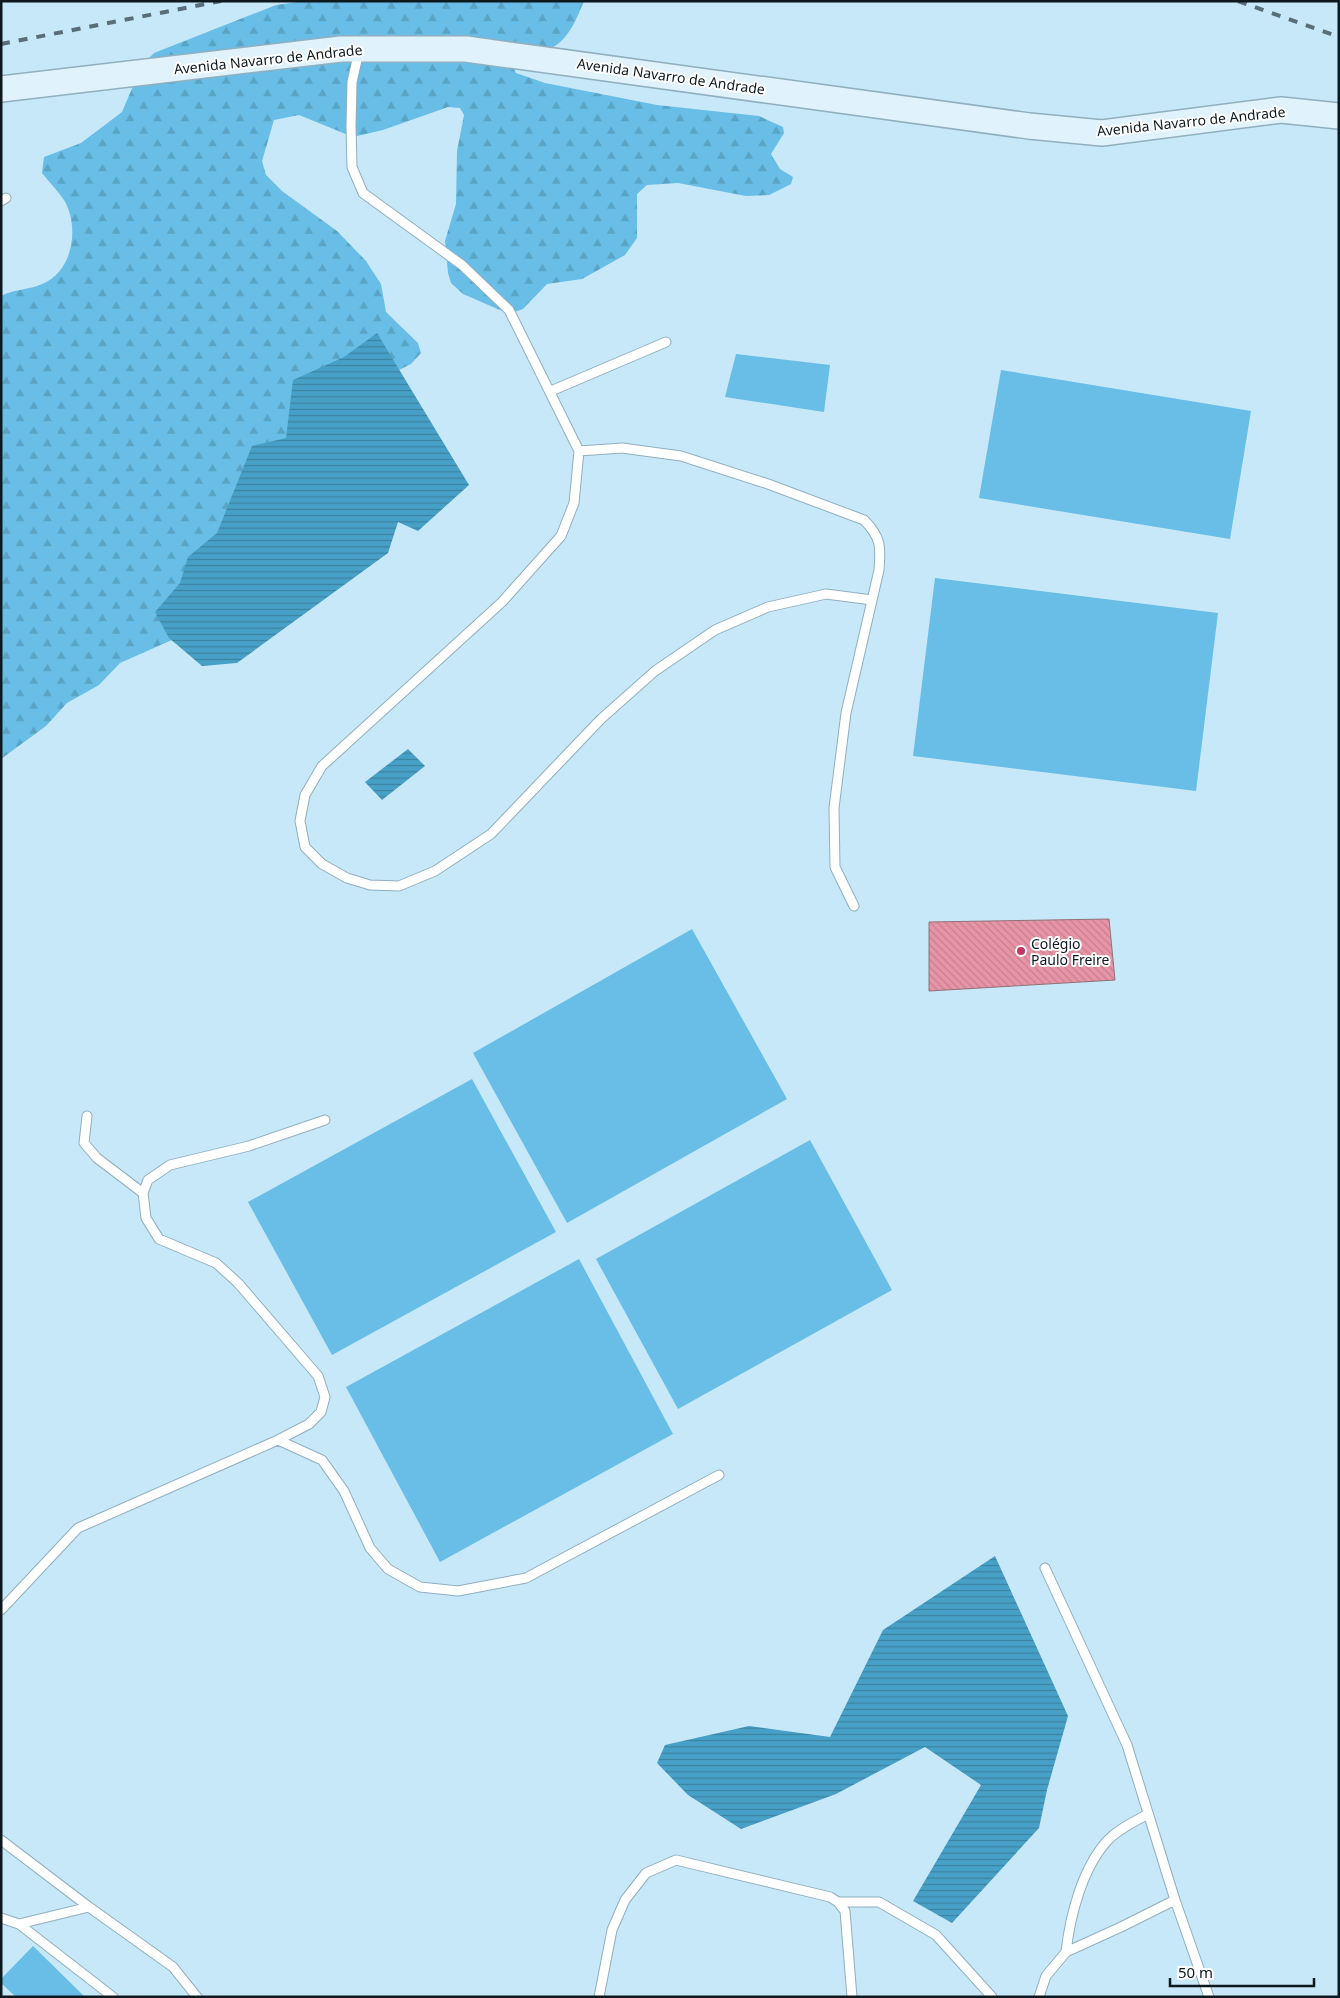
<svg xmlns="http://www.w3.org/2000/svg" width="1340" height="1998" font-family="'Noto Sans',sans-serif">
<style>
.forest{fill:url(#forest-firs)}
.pitch{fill:#68bee6}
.water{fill:url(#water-rules)}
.building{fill:url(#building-back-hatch);stroke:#917177}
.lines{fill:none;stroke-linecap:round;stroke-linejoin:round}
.lane-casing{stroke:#90afbf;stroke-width:11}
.secondary-casing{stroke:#90afbf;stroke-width:28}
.lane{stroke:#fff;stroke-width:9}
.secondary{stroke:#e0f2fb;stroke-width:25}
.rail{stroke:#5a6e79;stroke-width:4;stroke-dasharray:9 9;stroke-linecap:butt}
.poi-dot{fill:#c43664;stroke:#fff;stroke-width:2}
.labels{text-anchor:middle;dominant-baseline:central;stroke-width:4;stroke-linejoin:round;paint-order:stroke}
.street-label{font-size:14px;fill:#0d191f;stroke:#fff}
.poi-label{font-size:14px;fill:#0d191f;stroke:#fff;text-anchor:start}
</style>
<defs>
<pattern id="forest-firs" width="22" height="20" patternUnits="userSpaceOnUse" patternTransform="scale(1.25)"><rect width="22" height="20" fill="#68bee6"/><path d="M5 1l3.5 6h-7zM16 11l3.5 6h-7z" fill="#59a3c5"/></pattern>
<pattern id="water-rules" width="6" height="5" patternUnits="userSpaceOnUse" patternTransform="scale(1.25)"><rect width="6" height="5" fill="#47a0c7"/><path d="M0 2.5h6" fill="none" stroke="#3a82a1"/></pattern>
<pattern id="building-back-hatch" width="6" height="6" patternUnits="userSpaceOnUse" patternTransform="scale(1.25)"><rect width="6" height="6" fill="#e794a6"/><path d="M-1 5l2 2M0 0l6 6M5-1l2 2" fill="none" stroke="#c57f8e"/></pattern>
</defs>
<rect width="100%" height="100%" fill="#c7e8f8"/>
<path class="forest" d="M305,1h279c-7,17 -14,35 -29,45 -13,9 -30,11 -41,23l2,4 29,10 112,22 102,11 24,11 1,6 -13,21 9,15 13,8 -2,7 -22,11 -23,1 -68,-13 -31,2 -10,9v44l-12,17 -43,24 -35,5 -24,25 -14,5 -46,-20 -12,-11 -3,-10 -3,-32 11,-37 1,-53 7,-36 -4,-7 -12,-1 -65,23 -30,7 -54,-22 -25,5 -12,41 4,14 16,16 55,40 29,30 15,23 5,28 32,31 3,10 -10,11 -42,21 -188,251 -61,27 -21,22 -32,18 -21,23 -45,33v-463c13,-7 28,-6 41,-12 31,-12 38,-57 22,-84 -6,-9 -15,-18 -22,-27l2,-16 37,-14 41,-31 20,-47 12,-12 122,-48z"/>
<path class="pitch" d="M736,354l94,11 -6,47 -99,-15z
M1001,370l250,41 -21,128 -251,-41z
M935,578l283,35 -22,178 -283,-35z
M692,929l95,170 -220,124 -94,-170z
M472,1079l84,153 -224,123 -84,-153z
M810,1140l82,150 -214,119 -82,-150z
M579,1259l94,175 -233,128 -94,-175z
M33,1946l52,51h-69l-15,-14v-4z"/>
<path class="water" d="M377,333l92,152 -51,46 -20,-9 -10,31 -151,110 -35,3 -33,-28 -14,-26 25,-29 8,-26 29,-24 35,-87 34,-8 7,-58 51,-23z
M408,749l17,17 -43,34 -17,-18z
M995,1556l73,160 -21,74 -8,38 -87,95 -39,-22 68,-116 -56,-38 -89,47 -95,35 -53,-34 -31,-32 8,-18 84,-19 81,11 53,-107z"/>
<path class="building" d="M1109,919l6,61 -186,11v-69z"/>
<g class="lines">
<defs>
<path id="lane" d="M359,51l-7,31 -1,44 1,41 11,26 99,72 47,45 70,141 43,-3 59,8 87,28 96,36c17,17 17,27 15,50l-33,143 -12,95 1,59 19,39
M1,201l5,-3
M551,391l115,-49
M579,451l-5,52 -13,33 -59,66 -180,164 -17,29 -5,26 5,26 17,17 25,14 23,7 29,1 36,-15 56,-37 110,-115 54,-48 60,-41 53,-23 58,-13 46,6
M87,1116l-3,27 13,15 46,35
M278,1440l44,20 22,31 26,57 18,21 32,18 38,4 68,-13 193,-103
M1045,1568l82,177 48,155 34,97
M1,1610l77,-82 200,-88 31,-16 12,-12 4,-15 -7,-21 -80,-93 -22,-20 -57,-24 -13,-21 -3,-25 5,-13 22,-15 79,-19 76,-26
M1,1840l88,67 84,60 24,30
M838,1902h41l57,33 56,62
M1,1918l18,6 70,-17
M19,1924l94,73
M1066,1952c4,-36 16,-83 41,-111 11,-12 27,-19 41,-27
M599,1997l13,-67 13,-30 21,-27 30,-13 154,37 8,5 7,9 7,86
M1039,1997l7,-21 20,-24 55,-25 54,-27"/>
<path id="secondary" d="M1,89l340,-40h125l563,77 73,7 179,-23 58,6"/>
</defs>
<use href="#lane" class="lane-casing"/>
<use href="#secondary" class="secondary-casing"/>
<use href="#lane" class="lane"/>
<use href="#secondary" class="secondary"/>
<path class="rail" d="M1238,1l101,36
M1,44l220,-43"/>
</g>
<circle class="poi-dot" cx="1021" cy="951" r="5"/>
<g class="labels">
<g class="street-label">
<text transform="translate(268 59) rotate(-6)">Avenida Navarro de Andrade</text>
<text transform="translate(671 76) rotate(8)">Avenida Navarro de Andrade</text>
<text transform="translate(1191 121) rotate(-6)">Avenida Navarro de Andrade</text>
</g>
<g class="poi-label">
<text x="1031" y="943">Colégio<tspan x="1031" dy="16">Paulo Freire</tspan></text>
</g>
</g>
<rect width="1340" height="1998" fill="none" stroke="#0d191f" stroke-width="5"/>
<path d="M1170 1978v8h144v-8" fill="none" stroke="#0d191f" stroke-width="2.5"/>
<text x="1178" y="1978" font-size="15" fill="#0d191f" stroke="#ffffff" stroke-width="4" paint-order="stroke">50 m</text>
</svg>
